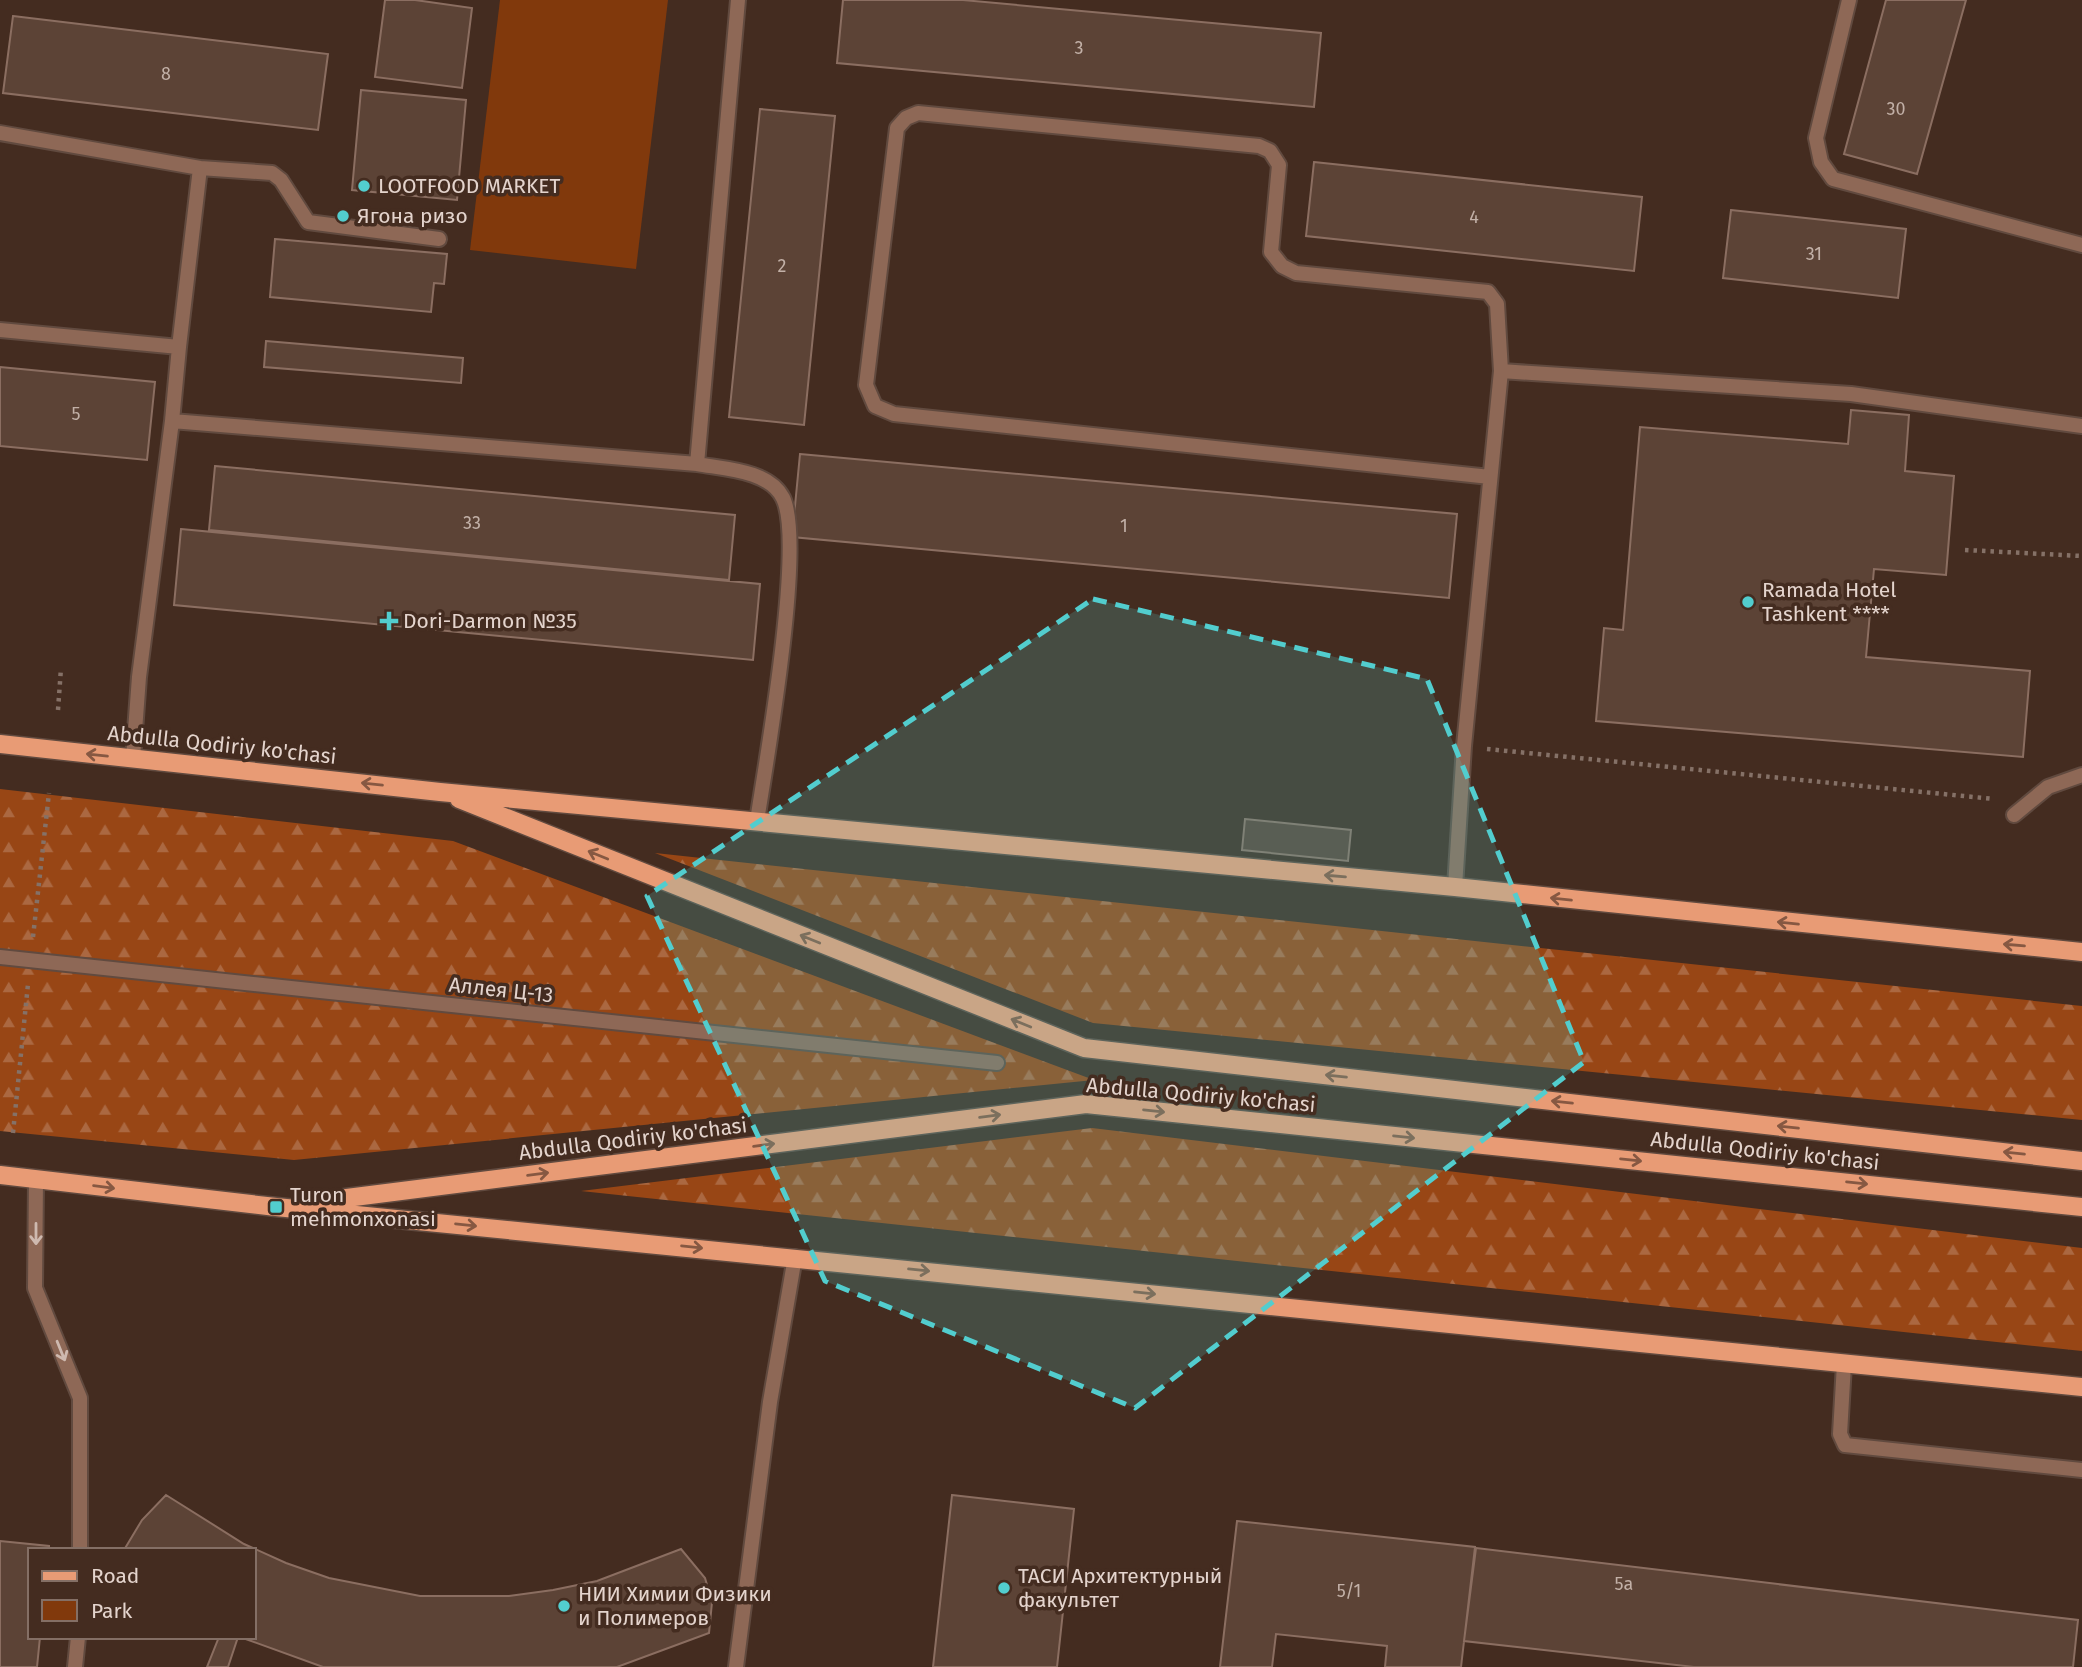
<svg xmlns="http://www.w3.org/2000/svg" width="2082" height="1667" font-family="'Fira Sans',sans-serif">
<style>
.green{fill:#81390c}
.forest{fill:url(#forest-firs)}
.building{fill:#5c4336;stroke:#8b6e61;stroke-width:2}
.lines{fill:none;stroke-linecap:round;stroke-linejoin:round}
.lane-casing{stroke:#614a3f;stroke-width:18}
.street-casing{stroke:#614a3f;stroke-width:18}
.primary-casing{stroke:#614a3f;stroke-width:21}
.path{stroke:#857167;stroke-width:4.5;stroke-dasharray:3.5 5;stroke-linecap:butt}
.lane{stroke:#8e6856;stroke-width:14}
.street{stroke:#8e6856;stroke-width:14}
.primary{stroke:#e89b75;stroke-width:18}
.oneway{stroke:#865842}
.oneway2{stroke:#ceb9af}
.marked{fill:#52cdce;fill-opacity:0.2;stroke:#52cdce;stroke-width:5;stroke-dasharray:14 9;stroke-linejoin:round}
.poi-dot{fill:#52cdce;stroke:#442c20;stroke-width:2.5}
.labels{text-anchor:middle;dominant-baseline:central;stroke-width:7;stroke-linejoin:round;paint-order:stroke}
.number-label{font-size:18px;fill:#c2b0a7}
.poi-label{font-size:21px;fill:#e4d4cd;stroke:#442c20;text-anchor:start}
.street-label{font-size:21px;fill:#e4d4cd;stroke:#442c20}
</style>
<defs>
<pattern id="forest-firs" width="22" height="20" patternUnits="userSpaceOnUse" patternTransform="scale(1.75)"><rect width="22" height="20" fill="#984615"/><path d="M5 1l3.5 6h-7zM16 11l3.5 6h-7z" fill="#ab6841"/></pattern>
</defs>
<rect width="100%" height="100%" fill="#442c20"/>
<path class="green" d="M500,0h168l-32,269 -166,-19z"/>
<path class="forest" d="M0,789l453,52 641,239 -800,80 -294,-29z
M655,853l1427,153v114l-989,-97z
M1092,1128l990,120v103l-1501,-160z"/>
<path class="building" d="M385,0h30l57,8 -10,80 -87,-11z
M843,0h120l358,33 -7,74 -477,-44z
M1886,0h80l-49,174 -73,-20z
M13,16l315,38 -10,76 -315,-37z
M361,90l105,10 -9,100 -105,-10z
M760,109l75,7 -31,309 -75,-8z
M1314,162l328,35 -8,74 -328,-35z
M1731,210l175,19 -8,69 -175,-20z
M275,239l172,15 -3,30 -10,-1 -3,29 -161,-15z
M266,341l197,17 -2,25 -197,-16z
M0,367l155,15 -8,78 -147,-14z
M1851,410l58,5 -4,56 49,5 -8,99 -72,-6 -8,88 164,14 -7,86 -427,-36 8,-93 19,2 17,-203 208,17z
M800,454l657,60 -8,84 -657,-61z
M215,466l520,49 -6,65 -520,-50z
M181,529l579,55 -7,76 -579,-55z
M1245,819l106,11 -3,31 -106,-11z
M166,1495l78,49 42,19 43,15 91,18h89l44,-6 44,-9 84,-32 24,29 7,24 -3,31 -92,34h-294l-83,-30h14v-87h-130l18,-30z
M952,1495l122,14 -17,158h-124z
M952,1495l122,14 -17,158h-124z
M952,1495l122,14 -17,158h-124z
M1237,1521l238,26 -14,120h-76l2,-21 -111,-12 -4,33h-52z
M0,1541l49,5v4h-19v87h10l-3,30h-37z
M1476,1548l602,72 -5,47h-379l-230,-26z
M219,1637h19l-10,30h-21z"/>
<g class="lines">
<defs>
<path id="lane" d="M738,0l-41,464c27,5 72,6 86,34 22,45 -17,264 -26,323
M1849,0l-33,138 5,24 12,17 249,66
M0,133l200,35
M0,330l179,17 -7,74
M179,347l21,-179 72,5 9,7 27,42 131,17
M1490,477l-596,-63 -19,-8 -9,-21 31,-257 9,-10 12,-5 341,33 11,5 9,14 -8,87 11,14 14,7 192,19 9,12 4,67
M133,758l6,-81 33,-256 525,43
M2014,815l34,-28 34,-12
M1455,887l9,-141 37,-375 350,23 231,32
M36,1179l-1,109 45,110v152
M1844,1364l-4,70 5,11 237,25
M75,1667l3,-30
M736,1667l34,-265 25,-145"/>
<path id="street" d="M0,957l997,106"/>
<path id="primary" d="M0,744l440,48 1015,95 627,65
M459,799l625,249 998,113
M0,1175l276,32 1806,180
M307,1203l779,-99 996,103"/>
</defs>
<use href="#lane" class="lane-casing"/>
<use href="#street" class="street-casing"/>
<use href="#primary" class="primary-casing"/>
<path class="path" d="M1965,550l117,6
M58,710l3,-42
M1487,749l507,50
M33,937l16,-144
M13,1133l15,-149"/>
<use href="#lane" class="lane"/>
<use href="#street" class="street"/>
<use href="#primary" class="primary"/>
</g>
<defs><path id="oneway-shaft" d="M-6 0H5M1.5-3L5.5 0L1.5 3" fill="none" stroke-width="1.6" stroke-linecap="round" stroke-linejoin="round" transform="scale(1.75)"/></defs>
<g class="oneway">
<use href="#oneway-shaft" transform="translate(97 755) rotate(-174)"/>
<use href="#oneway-shaft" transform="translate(372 784) rotate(-174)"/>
<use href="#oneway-shaft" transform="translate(598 855) rotate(-158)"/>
<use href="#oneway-shaft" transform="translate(1335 876) rotate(-175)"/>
<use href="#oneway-shaft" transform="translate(1561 899) rotate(-174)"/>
<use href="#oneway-shaft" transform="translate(1788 923) rotate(-174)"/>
<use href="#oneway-shaft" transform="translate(810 939) rotate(-158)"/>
<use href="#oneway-shaft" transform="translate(2014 945) rotate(-175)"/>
<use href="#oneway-shaft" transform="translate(1021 1023) rotate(-158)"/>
<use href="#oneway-shaft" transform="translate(1336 1076) rotate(-174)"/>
<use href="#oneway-shaft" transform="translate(1562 1102) rotate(-174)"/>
<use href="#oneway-shaft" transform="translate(1154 1111) rotate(6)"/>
<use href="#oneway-shaft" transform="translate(990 1116) rotate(-7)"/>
<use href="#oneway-shaft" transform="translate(1788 1127) rotate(-174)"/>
<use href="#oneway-shaft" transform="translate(1404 1137) rotate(6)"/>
<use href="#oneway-shaft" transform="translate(764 1145) rotate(-7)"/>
<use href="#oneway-shaft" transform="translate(2014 1153) rotate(-174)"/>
<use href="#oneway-shaft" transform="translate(1631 1160) rotate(6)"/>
<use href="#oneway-shaft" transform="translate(538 1174) rotate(-7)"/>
<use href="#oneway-shaft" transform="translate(1857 1183) rotate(6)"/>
<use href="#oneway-shaft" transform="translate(104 1187) rotate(7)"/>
<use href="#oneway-shaft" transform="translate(466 1225) rotate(6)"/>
<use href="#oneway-shaft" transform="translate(692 1247) rotate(6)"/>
<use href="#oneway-shaft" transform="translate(919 1270) rotate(6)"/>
<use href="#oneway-shaft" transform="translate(1145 1293) rotate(6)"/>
</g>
<g class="oneway2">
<use href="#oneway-shaft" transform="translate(36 1234) rotate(90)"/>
<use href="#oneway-shaft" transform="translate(61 1351) rotate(68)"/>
</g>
<path class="marked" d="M1093,599l334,80 157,383 -449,346 -310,-127 -178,-385z"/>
<g class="poi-dot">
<circle cx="364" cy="186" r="7"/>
<circle cx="343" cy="216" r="7"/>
<circle cx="1748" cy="602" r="7"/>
<path d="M385.5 610.5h7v7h7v7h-7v7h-7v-7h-7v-7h7z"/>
<rect x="269" y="1200" width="14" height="14" rx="3.5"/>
<circle cx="1004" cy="1588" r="7"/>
<circle cx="564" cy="1606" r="7"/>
</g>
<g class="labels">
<g class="number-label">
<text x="1079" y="48">3</text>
<text x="166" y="74">8</text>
<text x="1896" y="109">30</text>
<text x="1474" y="217">4</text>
<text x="1814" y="254">31</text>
<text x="782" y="266">2</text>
<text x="76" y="414">5</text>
<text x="472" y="523">33</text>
<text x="1124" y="526">1</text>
<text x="1624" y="1584">5a</text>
<text x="1349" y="1591">5/1</text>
</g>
<g class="poi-label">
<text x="378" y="186">LOOTFOOD MARKET</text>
<text x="357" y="216">Ягона ризо</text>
<text x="1762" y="590">Ramada Hotel<tspan x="1762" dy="24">Tashkent ****</tspan></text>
<text x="403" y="621">Dori-Darmon №35</text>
<text x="290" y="1195">Turon<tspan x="290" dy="24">mehmonxonasi</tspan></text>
<text x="1018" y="1576">ТАСИ Архитектурный<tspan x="1018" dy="24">факультет</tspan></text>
<text x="578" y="1594">НИИ Химии Физики<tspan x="578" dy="24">и Полимеров</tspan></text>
</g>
<g class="street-label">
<text transform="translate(222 745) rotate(6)">Abdulla Qodiriy ko'chasi</text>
<text transform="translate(501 990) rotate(6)">Аллея Ц-13</text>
<text transform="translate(1201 1095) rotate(5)">Abdulla Qodiriy ko'chasi</text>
<text transform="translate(633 1139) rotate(-7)">Abdulla Qodiriy ko'chasi</text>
<text transform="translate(1765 1151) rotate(6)">Abdulla Qodiriy ko'chasi</text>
</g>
</g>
<rect x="28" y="1548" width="228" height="91" fill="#442c20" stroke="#846f65" stroke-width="2"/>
<rect x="42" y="1571" width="35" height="10" fill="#e89b75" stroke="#846f65" stroke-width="2"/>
<text x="91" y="1583" font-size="21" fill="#e4d4cd">Road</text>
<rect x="42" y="1600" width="35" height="21" fill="#81390c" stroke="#846f65" stroke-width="2"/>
<text x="91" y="1618" font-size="21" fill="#e4d4cd">Park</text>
</svg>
